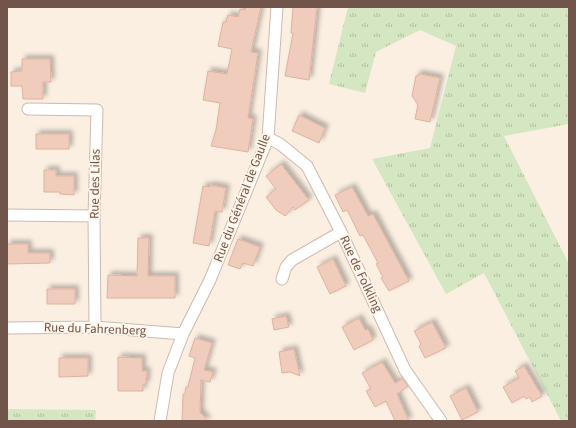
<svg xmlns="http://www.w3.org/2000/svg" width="576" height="428" font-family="'Source Sans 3',sans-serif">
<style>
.grass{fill:url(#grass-tufts)}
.building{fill:#efccbb;stroke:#e1b19c;filter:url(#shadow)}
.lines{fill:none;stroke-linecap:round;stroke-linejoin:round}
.street-casing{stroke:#ceb9ad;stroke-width:13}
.street{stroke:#fff;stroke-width:11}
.labels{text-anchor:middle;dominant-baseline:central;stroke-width:3.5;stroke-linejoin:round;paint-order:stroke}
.street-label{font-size:13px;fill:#71554a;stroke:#fef4e8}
</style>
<defs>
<pattern id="grass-tufts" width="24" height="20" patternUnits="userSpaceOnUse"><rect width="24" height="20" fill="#d4e7c2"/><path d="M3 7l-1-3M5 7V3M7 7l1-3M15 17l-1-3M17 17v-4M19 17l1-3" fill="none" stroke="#b0bea0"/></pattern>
<filter id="shadow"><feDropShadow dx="3.5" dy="-3.5" stdDeviation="2" flood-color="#0004"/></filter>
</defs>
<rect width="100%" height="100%" fill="#fbefe2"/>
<path class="grass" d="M348,7h221v117l-65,12 65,128v157h-8l-77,-148 -38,21 -74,-135 58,-11 26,-102 -36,-16 -44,22 -11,41 -36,-9z
M7,409l89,1 -1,11h-88z"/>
<path class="building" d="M246,7h15l-10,45 7,1 -10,65 5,1 -5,33 -37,-6 5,-16 4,-27 -17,-3 5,-29 19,3 5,-25 -14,-3 5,-24h3l2,-7 10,2 2,-8 5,1z
M293,7h24l-8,73 -24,-4 8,-43h-2z
M22,59h28l1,23h-8v17h-20l-1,-13h-11v-14l11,-1z
M420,74l20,4 -10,44 -15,-3 3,-14 -6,-9 4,-20z
M299,115l26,13 -6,15 -27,-12z
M36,134h33v15h-33z
M281,164l28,36 -14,10 -2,-3 -8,9 -9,-6 -10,-13 10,-8 -10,-13z
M44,170h12v6h18v19l-14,-1v-2h-16z
M210,185l16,3 -4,24 -7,-1 -6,35 -16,-3 10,-57 7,1z
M352,187l16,29 5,-2 36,67 -20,10 -8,-13 2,-1 -7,-13 2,-1 -15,-28 -3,1 -13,-26 -4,2 -8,-17z
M138,238h11l-1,38h27v22h-68l1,-23 29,1z
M238,239l22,8 -7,19 -10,-3 -3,6 -12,-4z
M7,244h21v9h22v10l-43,1z
M333,259l13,27 -16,8 -13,-27z
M47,289h28v15h-28z
M286,316l3,11 -15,3 -2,-11z
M359,318l6,12 3,-1 5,11 -19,10 -12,-23z
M432,322l14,26 -21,10 -6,-12 2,-2 -7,-13z
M195,338l17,5 -8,27 9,2 -3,10 -9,-2 -1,32 8,9h-26l1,-27h2l1,-7h2l7,-29 -6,-2z
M294,349l6,27 -10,-4 -8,1 -3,-21z
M118,357l24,1v13h5l-1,13h-3v7h-25z
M59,358h29v18l-29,1z
M382,362l13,21 8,-4 5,7 -11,8 12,27h-14l-9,-20 -11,6 -9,-16 5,-2 -9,-16z
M524,366l18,30 -10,6 -2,-5 -4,2 -2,-3 -12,7 -9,-16 16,-9 -4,-7z
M466,388l12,24 -16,8 -12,-24z"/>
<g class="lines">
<defs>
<path id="street" d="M28,109l69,1 -3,106 1,111
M268,138l12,6 27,22 34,66 64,138 36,51
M7,215l87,1
M282,279l4,-12 6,-7 49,-28
M7,328l88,-1 88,7
M160,421l8,-48 15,-39 27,-54 58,-142 9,-131"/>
</defs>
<use href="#street" class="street-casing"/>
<use href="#street" class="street"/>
</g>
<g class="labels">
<g class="street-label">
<text transform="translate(95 184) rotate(-89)">Rue des Lilas</text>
<text transform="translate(242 198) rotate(-69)">Rue du Général de Gaulle</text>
<text transform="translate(361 274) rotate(65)">Rue de Folkling</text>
<text transform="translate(95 329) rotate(2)">Rue du Fahrenberg</text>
</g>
</g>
<rect width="576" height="428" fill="none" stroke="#71554a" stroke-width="16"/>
</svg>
